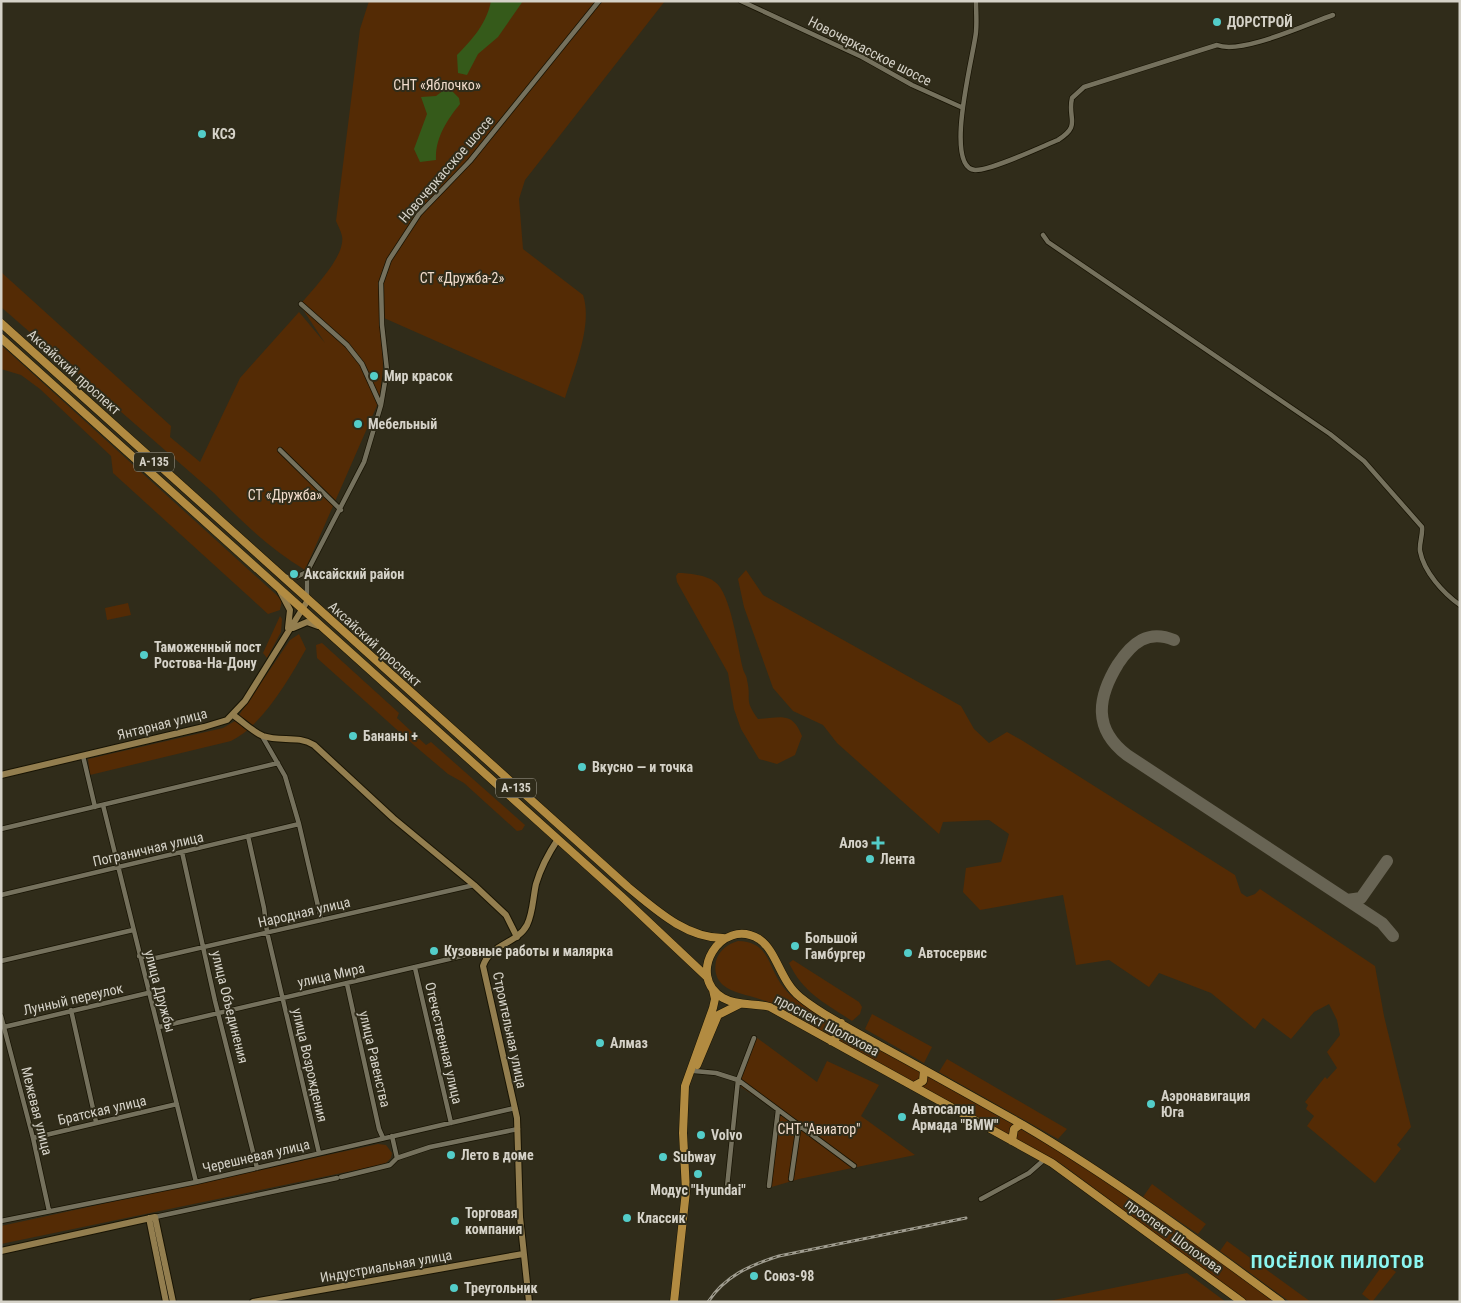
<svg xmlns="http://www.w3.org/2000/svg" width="1461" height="1303" font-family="'Roboto Condensed',sans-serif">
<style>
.green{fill:#542b05}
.water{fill:#355a1a}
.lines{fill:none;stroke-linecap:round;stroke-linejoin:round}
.taxiway{stroke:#686454;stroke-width:12}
.street-casing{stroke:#181404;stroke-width:6}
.secondary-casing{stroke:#181404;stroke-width:8}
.primary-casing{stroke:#181404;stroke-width:9}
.street{stroke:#75715d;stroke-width:4.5}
.secondary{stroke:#937e4f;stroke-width:6}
.primary{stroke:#b28b41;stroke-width:8}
.rail-casing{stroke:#9f9c8f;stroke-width:3}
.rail{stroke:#302c1a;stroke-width:1;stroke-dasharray:4;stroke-linecap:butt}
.poi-dot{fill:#53cdc9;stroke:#302c1a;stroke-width:2}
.labels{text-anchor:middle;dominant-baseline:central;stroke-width:4;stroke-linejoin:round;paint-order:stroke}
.shield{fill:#302c1a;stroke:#a4a094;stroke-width:1}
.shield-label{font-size:12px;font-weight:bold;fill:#d5d2c8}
.poi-label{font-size:14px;font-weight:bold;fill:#d5d2c8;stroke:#302c1a;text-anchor:start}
.street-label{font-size:14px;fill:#d5d2c8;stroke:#302c1a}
.park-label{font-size:14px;fill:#f1dccc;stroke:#302c1a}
.district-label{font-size:19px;font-weight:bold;letter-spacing:1px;fill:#8bf6f1;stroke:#302c1a}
</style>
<rect width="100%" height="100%" fill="#302c1a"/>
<path class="green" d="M369,1h296l-140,179 -6,19 4,50 60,46c10,30 -9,74 -18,103l-181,-80 -2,7 1,44 -4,32 -74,169c-35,-21 -63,-48 -91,-77l-213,-186v-35l170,154 -1,11 30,25 40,-84 59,-66 26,31 -25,-38c12,-15 46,-49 42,-69 -1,-5 -4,-10 -6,-15l24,-192z
M1,345l281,255 -2,10 -12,4 -155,-141 -2,-17 -71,-67 -19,-14 -20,-6z
M746,570l17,25 198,111 13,23 15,14 18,-11 16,9 212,134 6,18 6,4 8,-3 5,-5 115,77 9,50 27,111 -14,18 4,4 -26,34 -68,-57 7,-10 -8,-7 2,-4 -3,-3 20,-25 2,2 10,-11 -10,-16 13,-17 -3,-15 -8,-16 -15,8 -23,27 -28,-21 -8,11 -44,-36 -52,-20 -10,14 -40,-27 -33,5 -13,-70 -83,15 -17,-18 3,-24 35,-6 8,-28 -20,-14 -46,2 -4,12 -102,-91 -14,-18 -30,-14 -20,-23 -29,-81 -6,-28z
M678,573c10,0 29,2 37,9 16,11 23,68 28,87 1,4 4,7 4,11 5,21 -4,18 11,39 23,-1 34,-8 44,17l-7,19 -18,9 -18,-5 -18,-30 -7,-20 -6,-36 -51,-91 -1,-6z
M128,603l3,12 -24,5 -2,-12z
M280,616l2,3 -1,13 -14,26 -4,-5z
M299,634l7,15c-17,30 -43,76 -75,92l-141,34 -2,-16 135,-31 12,-7 55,-81z
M322,643l77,70 -2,5 29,27 5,-3 94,83 -3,5 -5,1 -53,-48 -16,-9 -33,-28 -98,-88 -1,-13z
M738,941c33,1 29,26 46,47 6,8 15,14 24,20l260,148 85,57 123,89h-29l-184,-137 -281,-156c-9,-5 -18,-9 -29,-12 -19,-5 -42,-10 -37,-36 3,-11 12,-17 22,-20z
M793,960l66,42 3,5 -2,7 -8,7c-27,-18 -49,-28 -63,-58z
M872,1014l60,33 -8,16 -59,-34z
M753,1035l64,47 10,-21 52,24 -18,31 54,39 -116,24 -31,9 9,-77 -42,-28z
M947,1059l120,70 -9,10 -119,-67z
M378,1144l8,1 6,8 -1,5 -6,6 -384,80v-18z
M1152,1184l54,40 -8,10 -55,-37z
M1227,1241l84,61h-21l-70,-51z
M1384,1263l12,9 -24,30 -10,-8z
M1187,1273l39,29h-182z"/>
<path class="water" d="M491,1h32l-25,36 -20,17 -11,21 -9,-2 -1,-18c15,-15 30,-32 34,-54z
M448,87l11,11 1,6c-13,16 -25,34 -24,56l-16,2 -6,-13 13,-35 -6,-17 15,-1z"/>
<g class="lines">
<path class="taxiway" d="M1174,640c-26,-11 -42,3 -56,24 -21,34 -25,65 9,91l255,168 11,13
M1347,900l14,-2 26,-37"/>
<defs>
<path id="street" d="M741,1l121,56 50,28 49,22
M976,1c0,10 1,21 0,31 -2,22 -33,135 -1,138 15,1 66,-23 83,-30 24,-15 9,-21 14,-42l12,-11 133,-42c24,10 90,-21 116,-30
M1043,235l5,7 282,192 34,27 58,66c1,8 -3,16 -2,24 4,21 23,42 40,54
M301,304l46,41 15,19 18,40
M280,450l61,60
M285,577h11l11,-5
M307,598v-26l57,-110 17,-57 6,-35 -5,-45 -1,-42 8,-23 30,-46 51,-53 129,-160
M262,736l23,40 14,48 22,95
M83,756l12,51
M103,805l93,377
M1,829l277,-66
M248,836l16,72 3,24 52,221
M182,852l33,149 42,167
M1,895l298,-71
M139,956l17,2 318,-73
M1,961l132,-31
M415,968l36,155
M347,984l32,145 4,9
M71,1010l25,112
M1,1016l32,122 16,73
M4,1027l144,-34
M159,1027l320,-75 7,6
M694,1071l22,2 22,7 116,86
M392,1136l5,22
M33,1138l144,-34
M341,1177l49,-12 7,-7 33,-11 88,-18
M791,1179l8,-55
M769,1186l9,-76
M727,1187l11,-107 16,-42
M981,1199l48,-26 16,-14
M155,1217l182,-39
M1,1221l195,-39 319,-74"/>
<path id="secondary" d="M280,591l10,19 -2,18
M293,628l14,-6 11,4
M233,715c9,6 20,17 30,21 18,6 35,-1 51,9l79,73 81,67 32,30 11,22
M1,775l203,-48 23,-7 18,-19 63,-101
M149,1218l17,84
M1,1251l154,-34 18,85
M253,1302l270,-48
M529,1302l-9,-85 -3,-99 -34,-152c7,-22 34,-22 44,-41 6,-12 6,-28 9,-41 5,-17 12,-30 22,-45"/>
<path id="primary" d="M1,323l627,564c28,23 58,51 95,51
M1,338l620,558 86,81
M831,1041l9,-6 1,-12
M697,1065l21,-50 22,-11
M914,1086l9,-5 1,-11
M1012,1141l2,-12 7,-5
M674,1302l12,-111 -3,-58 2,-47 28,-78 2,-9 -2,-9
M1242,1302l-190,-139 -282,-156c-15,-4 -33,-1 -47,-9 -38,-22 -2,-82 36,-59 18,12 21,42 41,58 23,19 53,33 79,48 48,26 96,53 144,80 90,53 174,115 258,177"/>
</defs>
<use href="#street" class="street-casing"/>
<use href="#secondary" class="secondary-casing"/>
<use href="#primary" class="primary-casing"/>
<use href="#street" class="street"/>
<use href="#secondary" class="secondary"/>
<use href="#primary" class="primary"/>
<defs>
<path id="rail" d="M708,1302c17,-26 42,-37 71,-46l187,-38"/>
</defs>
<use href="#rail" class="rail-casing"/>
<use href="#rail" class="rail"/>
</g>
<g class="poi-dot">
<circle cx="1217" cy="22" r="5"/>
<circle cx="202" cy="134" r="5"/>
<circle cx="374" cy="376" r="5"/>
<circle cx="358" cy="424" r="5"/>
<circle cx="294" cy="574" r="5"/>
<circle cx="144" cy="655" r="5"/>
<circle cx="353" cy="736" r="5"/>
<circle cx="582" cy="767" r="5"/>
<path d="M875.5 835.5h5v5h5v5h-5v5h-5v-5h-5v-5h5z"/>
<circle cx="870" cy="859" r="5"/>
<circle cx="795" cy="946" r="5"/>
<circle cx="434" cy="951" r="5"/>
<circle cx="908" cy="953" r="5"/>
<circle cx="600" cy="1043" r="5"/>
<circle cx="1151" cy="1104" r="5"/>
<circle cx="902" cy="1117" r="5"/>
<circle cx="701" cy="1135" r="5"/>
<circle cx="451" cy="1155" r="5"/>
<circle cx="663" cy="1157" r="5"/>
<circle cx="698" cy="1174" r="5"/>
<circle cx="627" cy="1218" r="5"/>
<circle cx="455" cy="1221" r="5"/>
<circle cx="754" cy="1276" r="5"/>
<circle cx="454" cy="1288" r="5"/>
</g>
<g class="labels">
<g class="shield">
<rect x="134" y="452.5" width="40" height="19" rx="4"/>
<rect x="496" y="778.5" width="40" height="19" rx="4"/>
</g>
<g class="shield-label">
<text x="154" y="462">А-135</text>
<text x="516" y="788">А-135</text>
</g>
<g class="poi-label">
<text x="1227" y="22">ДОРСТРОЙ</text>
<text x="212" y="134">КСЭ</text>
<text x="384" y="376">Мир красок</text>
<text x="368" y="424">Мебельный</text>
<text x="304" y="574">Аксайский район</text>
<text x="154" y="647">Таможенный пост<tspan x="154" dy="16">Ростова-На-Дону</tspan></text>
<text x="363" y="736">Бананы +</text>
<text x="592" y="767">Вкусно — и точка</text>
<text x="868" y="843" text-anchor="end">Алоэ</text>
<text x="880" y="859">Лента</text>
<text x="805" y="938">Большой<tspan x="805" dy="16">Гамбургер</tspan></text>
<text x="444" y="951">Кузовные работы и малярка</text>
<text x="918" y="953">Автосервис</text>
<text x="610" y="1043">Алмаз</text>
<text x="1161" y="1096">Аэронавигация<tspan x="1161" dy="16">Юга</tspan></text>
<text x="912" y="1109">Автосалон<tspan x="912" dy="16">Армада "BMW"</tspan></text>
<text x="711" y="1135">Volvo</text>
<text x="461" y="1155">Лето в доме</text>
<text x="673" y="1157">Subway</text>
<text x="698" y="1190" text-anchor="middle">Модус "Hyundai"</text>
<text x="465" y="1213">Торговая<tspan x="465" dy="16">компания</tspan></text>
<text x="637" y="1218">Классик</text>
<text x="764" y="1276">Союз-98</text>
<text x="464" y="1288">Треугольник</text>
</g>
<g class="street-label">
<text transform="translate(870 51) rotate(27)">Новочеркасское шоссе</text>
<text transform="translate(446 169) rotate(-49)">Новочеркасское шоссе</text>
<text transform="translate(74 372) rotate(42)">Аксайский проспект</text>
<text transform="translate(375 644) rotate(42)">Аксайский проспект</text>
<text transform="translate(162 724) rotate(-14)">Янтарная улица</text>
<text transform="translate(148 849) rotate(-13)">Пограничная улица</text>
<text transform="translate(304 912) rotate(-13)">Народная улица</text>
<text transform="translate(331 975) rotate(-13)">улица Мира</text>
<text transform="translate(160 991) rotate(75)">улица Дружбы</text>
<text transform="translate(73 999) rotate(-13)">Лунный переулок</text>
<text transform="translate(230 1007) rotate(76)">улица Объединения</text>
<text transform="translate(827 1025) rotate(28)">проспект Шолохова</text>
<text transform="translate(510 1030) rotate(78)">Строительная улица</text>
<text transform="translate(444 1043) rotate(77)">Отечественная улица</text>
<text transform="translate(375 1059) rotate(77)">улица Равенства</text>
<text transform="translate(310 1065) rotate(77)">улица Возрождения</text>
<text transform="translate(102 1110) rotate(-13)">Братская улица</text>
<text transform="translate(37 1111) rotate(76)">Межевая улица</text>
<text transform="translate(256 1156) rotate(-13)">Черешневая улица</text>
<text transform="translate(1174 1236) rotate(36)">проспект Шолохова</text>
<text transform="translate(386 1266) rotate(-10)">Индустриальная улица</text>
</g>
<g class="park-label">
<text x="437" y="85">СНТ «Яблочко»</text>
<text x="462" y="278">СТ «Дружба-2»</text>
<text x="285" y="495">СТ «Дружба»</text>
<text x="819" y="1129">СНТ "Авиатор"</text>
</g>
<g class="district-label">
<text x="1338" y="1261">ПОСЁЛОК ПИЛОТОВ</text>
</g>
</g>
<rect width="1461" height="1303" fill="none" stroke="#d5d2c8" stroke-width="5"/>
</svg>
